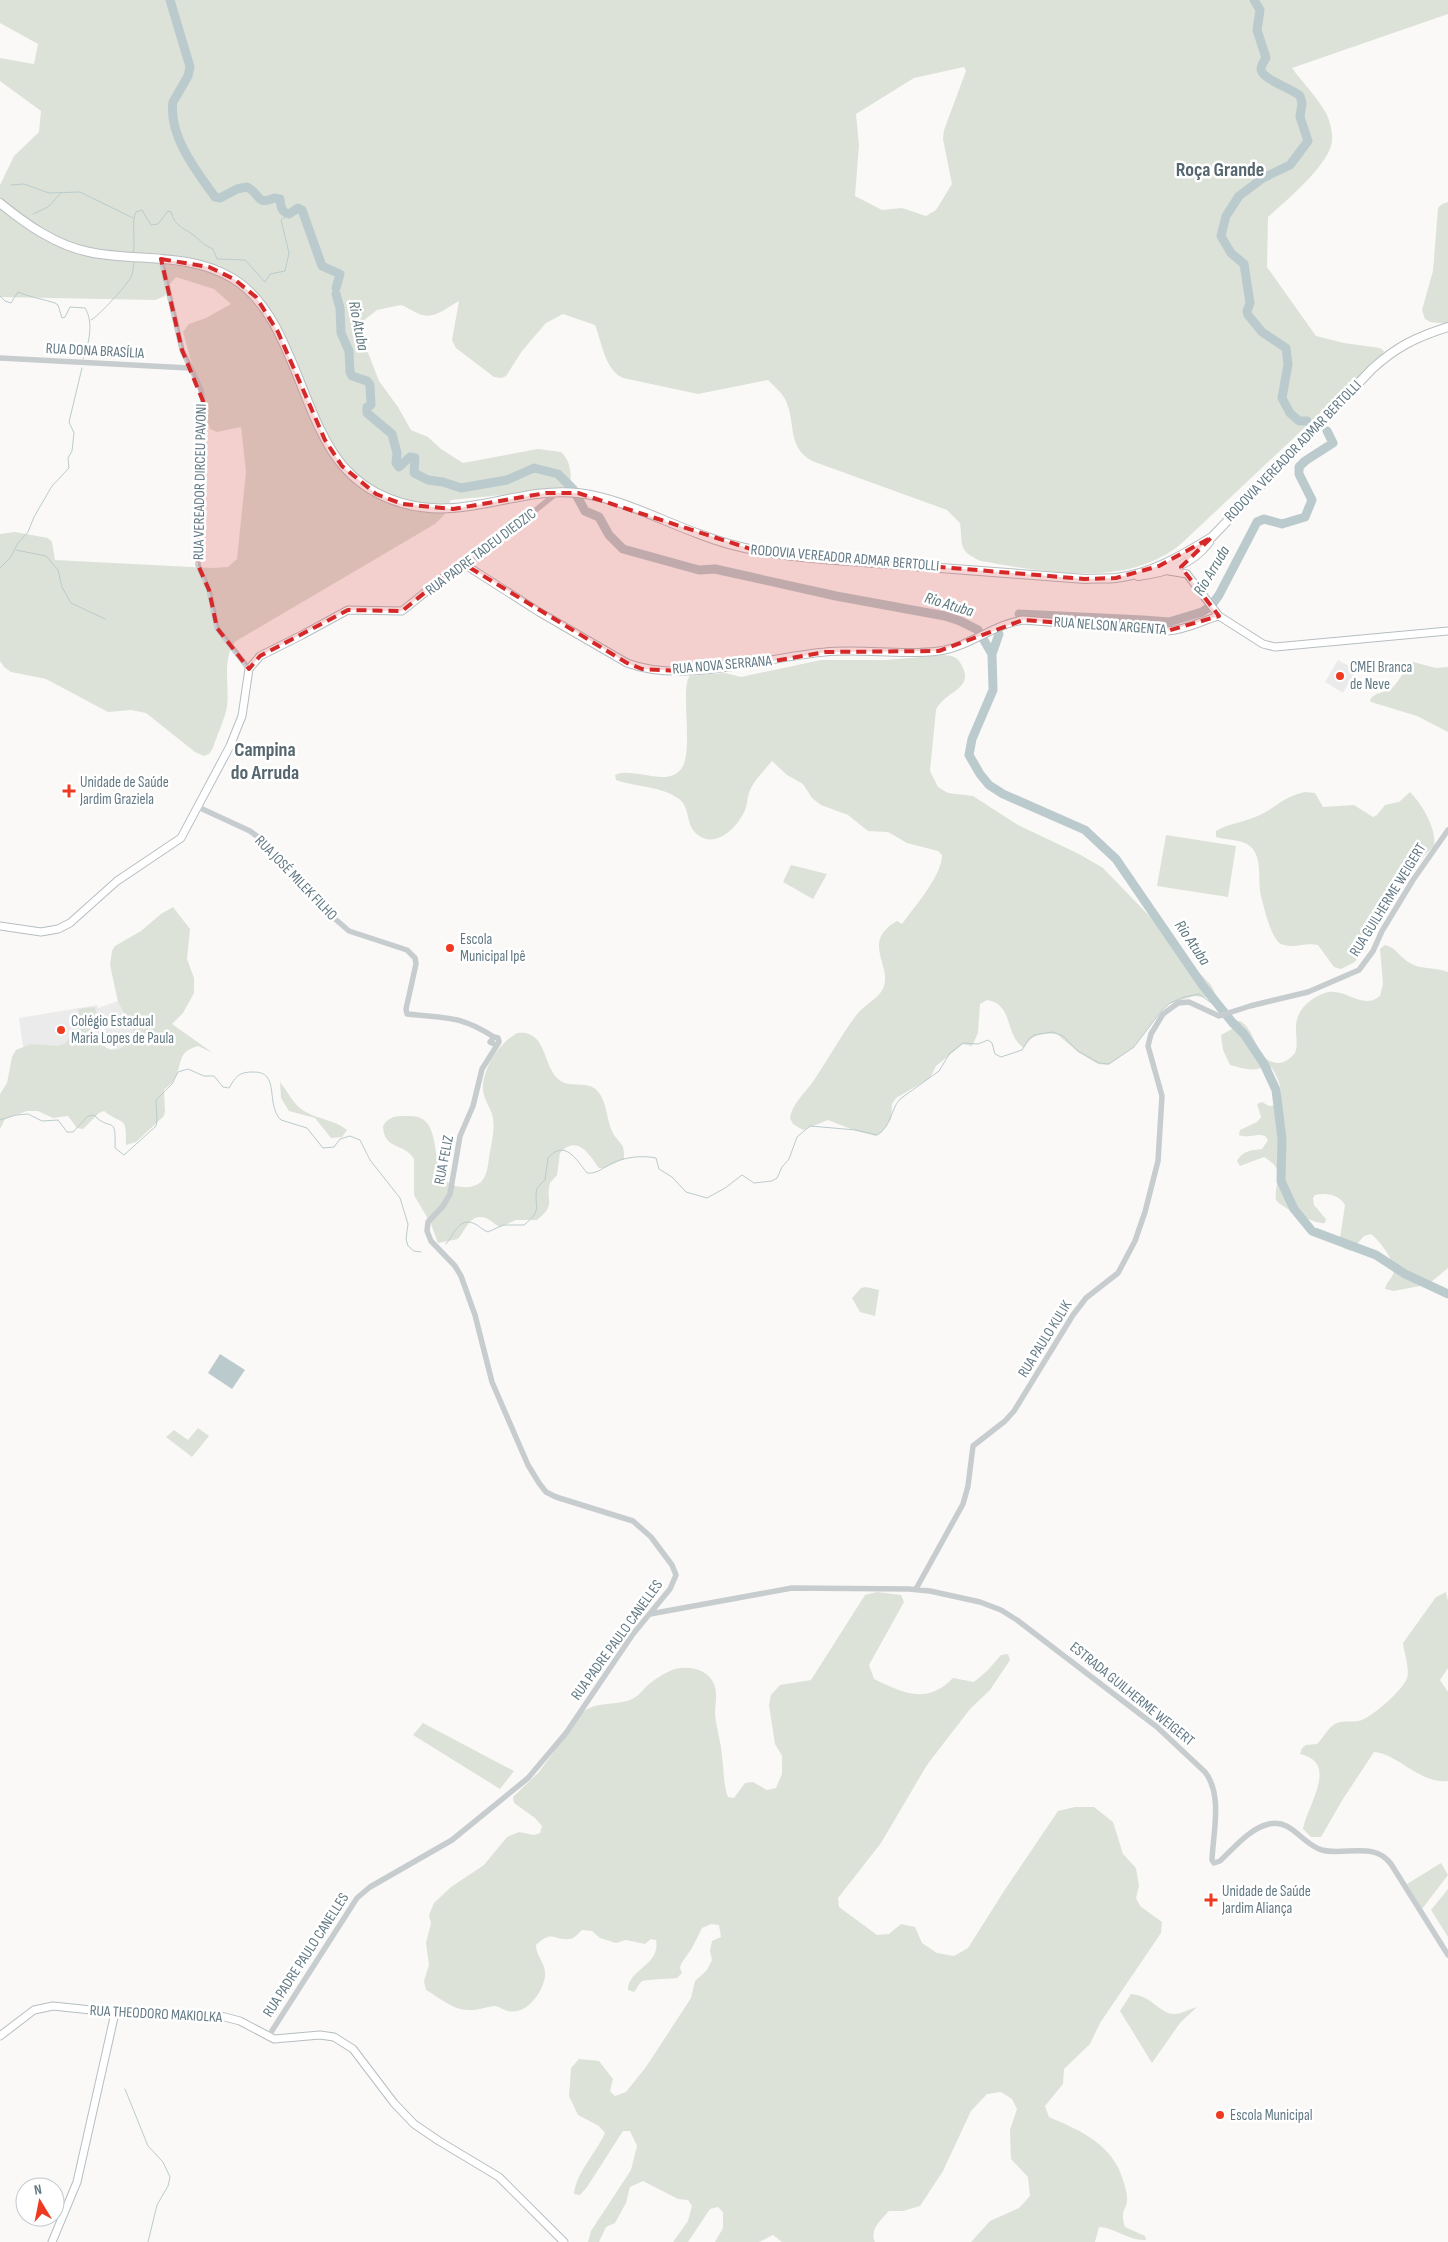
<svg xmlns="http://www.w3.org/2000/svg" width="1448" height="2242" font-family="'Sofia Sans Condensed',sans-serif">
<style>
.built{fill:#eaebea}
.green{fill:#dce2d8;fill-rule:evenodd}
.water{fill:#bbcbcd}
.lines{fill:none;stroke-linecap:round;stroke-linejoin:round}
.stream{stroke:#bbcbcd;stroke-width:1}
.river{stroke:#bbcbcd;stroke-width:9}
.secondary-casing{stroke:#b6bec2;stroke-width:9}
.trunk-casing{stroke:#b9bec0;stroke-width:10}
.tertiary{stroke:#c7cccf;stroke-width:5.5}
.secondary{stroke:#fff;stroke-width:7}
.trunk{stroke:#fff;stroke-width:8}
.marked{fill:#d62828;fill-opacity:0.2;stroke:#d62828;stroke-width:4;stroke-dasharray:10 6;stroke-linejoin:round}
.poi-dot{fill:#f03921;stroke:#fff;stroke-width:2}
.labels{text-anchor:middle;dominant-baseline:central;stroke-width:5;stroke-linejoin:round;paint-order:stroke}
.street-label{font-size:15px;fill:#627984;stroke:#fff}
.poi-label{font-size:15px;fill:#627984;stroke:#fff;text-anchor:start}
.water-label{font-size:16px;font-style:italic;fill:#5e787e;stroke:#fff}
.district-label{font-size:20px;font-weight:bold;fill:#55666f;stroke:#fff}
</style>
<rect width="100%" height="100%" fill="#faf9f7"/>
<path class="built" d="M1338,660l18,10 -13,23 -18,-11z
M127,998l16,45 -29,10 -16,-43 5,32 -79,12 -5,-36 78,-13 1,3z"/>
<path class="green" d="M0,0h1448v14l-156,54c11,15 26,30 35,47 3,8 6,17 5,26 -2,23 -47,61 -64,76l-1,50 49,69 28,7 36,5 4,3 -1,3 -201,189c-54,46 -137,29 -201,18 -24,-10 -18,-17 -21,-38l-13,-13 -135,-49c-25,-14 -16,-37 -26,-60 -3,-7 -12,-15 -18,-21l-70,14 -75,-16c-18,-8 -21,-35 -28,-53l-32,-11 -17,9 -24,28 -16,25 -5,2 -7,-1 -38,-29 -4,-8 7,-39c-13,7 -25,19 -40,13 -7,-3 -12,-7 -18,-9l-24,5 -14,11 -1,16 17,44 19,26 13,23 17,7 13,12 22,14 75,-14 23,3c9,8 11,21 9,33l-5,4 -114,11 -7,15 -9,9 -199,117c-15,17 -6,45 -9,66 -3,14 -10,28 -14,41l-4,6 -5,2 -9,-4 -49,-39 -15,-3 -23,2 -62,-33 -35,-7 -7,-5 -4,-6v-127l15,-2 33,6 4,4 3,18 156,8 17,-1 9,-8 9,-87 -5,-45 -24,5 -7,-3 -27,-97 6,-8 17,-6 25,-14 -17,-15 -38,-12 -8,9 -3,10 -10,4 -155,-3v-112l14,-29 25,-24 2,-21 -41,-30v-23l34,6 4,-20 -38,-21zM964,67l2,4 -22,59 -1,9 9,45 -16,26 -10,6 -24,-8 -20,2 -27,-14 4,-51 -3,-31 58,-36z
M1448,202v122l-18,-2 -5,-3 -3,-9 11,-39 5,-63 4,-4z
M945,655c8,1 12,2 16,9 15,26 -16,26 -25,46l-6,61 8,16 10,6 25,3 45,29 61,29 24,14 56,58 24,30 28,29 7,14 -24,-3 -25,8 -8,7 -28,37 -25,17 -10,-1 -20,-12 -21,-18c-14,-2 -27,1 -33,14 -20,-13 -10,-44 -37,-48l-7,4 -2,29 -6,13 -9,-2 -27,22 -6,12 -34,20 -4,6 -1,15 -10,14 -5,3 -20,-5 -28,-11 -25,10 -10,-6 -3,-6c2,-14 14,-24 22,-35 16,-23 29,-48 46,-70 7,-8 17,-13 23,-21 16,-23 -23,-49 16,-71l5,3c12,-17 40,-48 40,-69l-4,-4 -31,-8 -19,-11 -20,-1 -20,-16 -27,-10 -9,-7 -9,-14 -16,-9 -15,-14c-7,9 -16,17 -21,27 -4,7 -3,15 -6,22 -7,17 -29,39 -47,25 -13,-9 -7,-27 -19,-36 -17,-13 -44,-12 -63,-19l-1,-5c19,-9 55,15 68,-9 10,-21 -3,-80 7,-90l35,-3 16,4 80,-17h64z
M1413,662l23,6 12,-1v65l-31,-16 -46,-14 -1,-2c4,-8 15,-7 22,-12 9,-8 11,-19 21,-26z
M1305,792l10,1 8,14 31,-2 19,12 4,-2 8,-10 14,-3 11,-10c12,12 27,37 24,54l-21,21 -28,49 -15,16 -15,30 -14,7 -7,-2 -16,-22c-13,-3 -26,5 -39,-2 -10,-12 -14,-32 -18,-47 -4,-17 3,-42 -14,-52 -9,-5 -21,-4 -31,-7v-6c13,-8 30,-9 44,-16 18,-9 23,-18 45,-23z
M1166,835l70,11 -8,51 -71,-11z
M791,865l36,9 -14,25 -30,-17z
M173,907l17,22 -3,30 7,19v15l-11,20 -11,11 41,29 -15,-7c-21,6 -15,16 -23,32 -2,5 -7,8 -11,12l1,21 -1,5 -28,26 -10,3c0,-31 -1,-18 -22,-34l-5,2 -16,16 -6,-1 -9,-12 -15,2 -15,-7h-11l-22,8 -5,10v-35l7,-11 5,-26 4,-7 15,-6 27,2 8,-3 6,-10 9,-5 -3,-19 17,-2 3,21 -7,2c6,4 7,11 13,16 12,10 27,-1 30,-15l-16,-29 -8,-37 2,-14 3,-5 26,-15 20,-17z
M1385,945c11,2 15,13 25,18 11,7 26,4 38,9v296l-18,15 -10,3 -26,5 -9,-2c1,-7 8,-11 9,-18 1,-10 -15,-31 -23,-37l-7,2 -13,15 -8,-3 -3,-10 5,-33c-5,-10 -19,-13 -30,-10l-2,3 1,7 12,14 -1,4c-9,2 -43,-15 -49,-23 -3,-18 13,-28 -12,-43l-24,9 -3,-5c5,-10 14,-11 25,-12l6,-9 -3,-4c-9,-3 -17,3 -26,-1l1,-5 17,-8 4,-5 -4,-13 5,-2 7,4 10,-1c5,-14 0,-25 -7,-37l-7,-2c-11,7 -23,2 -35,-1l-7,-15 -2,-15 11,-6 2,-8h6c17,9 15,42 39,42 7,-1 12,-5 16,-10 3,-8 1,-15 1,-24 -1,-16 11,-29 26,-35 23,-10 38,18 58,2l3,-12 -3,-35z
M517,1033c29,-4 26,31 40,45 11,11 26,3 37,10 13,9 12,30 18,43 2,6 8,10 11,16 1,4 1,8 1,12l-20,9h-5c-10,-14 -22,-34 -39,-15l-3,22 -7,8c-5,19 7,21 -13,37h-21l-16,7c-5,-2 -9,-7 -14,-9 -16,-5 -20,12 -28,21l-20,4 -7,-19 -17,-29v-36c-10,-17 -30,-8 -31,-33 4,-7 10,-10 19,-10 8,0 19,-1 25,7 15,18 1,63 36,64 6,1 13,-1 18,-5 6,-6 7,-16 8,-25 2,-12 6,-25 4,-38 -1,-10 -9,-18 -10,-29 -1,-21 16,-47 34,-57z
M280,1082c9,11 13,23 26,30 14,8 29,8 41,18l-5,7 -11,1 -16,-20 -26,-7 -8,-13z
M866,1287l13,3 -4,26 -15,-4 -8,-14 9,-10z
M198,1428l11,8 -17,21 -26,-20 8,-7 14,10z
M877,1592l24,3 3,7 -35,63 5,14c29,14 53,26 79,-1l21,4 13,-11 14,-16 7,-1 2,6 -20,30 -20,19 -43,56 -46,78 -43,55 1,9 38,28 12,-1 12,-10 14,3 7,16 15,10 17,3 14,-8 36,-57 54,-80 17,-4h19l19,15 10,32 13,14 3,18 -3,12 4,8 22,16 -1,11 -61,90 -10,21 -26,25 -1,15 -18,22 4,11c33,14 65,28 75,66 1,4 3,10 3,14 1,14 -8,11 -2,30l20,9 1,4c-17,1 -30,-12 -47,-13l-4,15h-124l19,-21 29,-13 11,-12 -2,-19 -17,-18 -1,-29 7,-21 -5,-10 -11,-7 -14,2 -16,17 -28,60 -23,35 -17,5h-14c-8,9 -20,19 -14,31h-93l-9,-7 -14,7h-44l8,-14v-16l-5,-5 -8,2 -22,33h-15l15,-21 4,-15 -4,-6 -10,-1 -35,-18 -13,6 -4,16 -11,20 -9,4 -7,15h-11l3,-11 40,-61 6,-24 -7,-15h-7l-36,56 -7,8 -6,-1c2,-21 22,-41 31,-61l-6,-7 -21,-11 -9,-19 2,-28 8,-9 20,2 14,18 -3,12 5,5 11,-4 20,-25 45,-69 4,-17 12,-11 5,-10 -2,-9 2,-10 9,-4 -2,-12 -8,-1 -9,4 -10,20 -11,16 -1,4 2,5 -5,5c-7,1 -33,1 -36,4 -3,3 -4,7 -7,10l-6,-2c0,-21 33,-25 28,-50l-5,-1 -6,5 -19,-4 -10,3 -16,-5 -8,-7 -10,-1c-4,4 -8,9 -13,9 -16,2 -16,-10 -33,6 0,13 13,20 8,36 -4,15 -19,34 -36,30 -5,-1 -9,-5 -14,-5 -9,1 -17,5 -27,4 -16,-1 -28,-13 -41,-20l-2,-9 5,-16 -3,-22 5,-20 -2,-8 5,-12 17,-16 33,-22 23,-28 12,-5 15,3 6,-2 2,-7 -7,-8 -21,-15 -1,-6 26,-25 44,-60c15,-12 35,-5 51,-14 5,-3 7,-6 11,-10 5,-6 18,-14 25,-17 14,-7 38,-3 44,13 4,10 1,19 1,30 1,13 6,28 7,42 2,13 1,28 6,41l6,1 11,-15 8,-1 14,8 9,-2 6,-14v-18l-7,-12 -6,-39 2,-10 9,-10 31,-5 54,-85z
M1446,1592l2,9v67l-8,12 8,12v89c-29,3 -49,-27 -74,-29l-31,47 -22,38h-10l-8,-8c4,-24 37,-66 -3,-75l2,-6 4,-3 11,-1c5,-5 10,-14 15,-18 10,-8 19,-2 30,-6 12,-5 41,-30 45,-42 3,-9 -3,-25 -4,-35l33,-46z
M423,1723l91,48 -14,18 -87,-54z
M1441,1863l7,12 -26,34 -15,-25z
M1448,1889v48l-17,-27z
M1131,1994c20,1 29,20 43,20 8,0 15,-5 23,-7l-17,16 -28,40 -32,-52z"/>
<path class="water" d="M220,1354l25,16 -13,19 -24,-16z"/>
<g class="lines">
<path class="stream" d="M11,185l13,-1 25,9 31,-1 53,26
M33,214l15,-7 13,-14
M133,254c3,-12 -2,-34 3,-42l6,-2 9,15 7,-1 10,-13 3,1c4,16 15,16 26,26 7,6 7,7 16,11l4,10 28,1 20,22 5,-8 15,-3 4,-18 -8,-33 8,-6
M0,296l5,5 6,2 7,-11c11,5 25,7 37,11l3,2 4,13 3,-1 5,-10 15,1c9,14 4,36 -2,51
M91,320c6,-2 39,-38 41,-45 1,-3 1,-8 2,-12
M16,550l30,6 12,14 4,17 9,16 34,16
M0,568l10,-10 8,-15 10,-11 6,-15 18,-31 17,-18 -1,-10 4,-7 2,-18 -5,-11 13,-54
M0,1120l16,-5 12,-1 14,7 16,-1 9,12h6l15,-16 6,-1c17,18 22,-2 21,33l9,7 32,-29 1,-6 -1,-20 16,-16 6,-12 10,-3 16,7h10l9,11 6,1c7,-12 10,-16 24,-16 28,-1 12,33 28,48l26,8 16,20 11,-1 6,-8 10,-3 10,4 10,20 30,38 8,26 -2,15 2,7 6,5 7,1
M446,1244c8,-9 12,-26 27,-21 6,2 9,7 15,9l15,-7h21c20,-16 9,-18 13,-37l8,-8 3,-22c17,-19 28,1 39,15 9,1 14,-4 22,-8 13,-8 33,-10 47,-7l3,11 13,8 14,15 21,6 18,-10 17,-13 12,8 18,-2 5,-3 5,-11 7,-8 8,-22 13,-11 46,4 21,5c15,-9 13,-25 23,-36l39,-28 11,-18 13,-10 15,1 10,-4 4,3 3,11 6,3 21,-7 7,-11 5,-4 18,-3 11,4 15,15 21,12 10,1 25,-17 28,-37 8,-7 14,-6 15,-3 25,18
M125,2089l23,57 15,16 7,15 -2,9 -11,19 -9,37"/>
<path class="river" d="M170,0l20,67 -2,9 -15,26c-5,33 24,70 42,95l5,1 17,-9 10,-2c13,6 9,19 27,11l6,1c1,8 1,13 9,15l9,-6 4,2 20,56 18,8 -4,14
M1254,0l6,10 -3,20 9,28c-2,3 -5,8 -5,11 0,10 32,20 39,27l2,7 -2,14 8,24 -18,24 -27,13 -24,18 -13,20 -5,20 10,17 13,11 6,39 -3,8 1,4 14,17 24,16 2,16 -6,34 8,15 9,8h8
M336,294l4,14 1,25 8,18 1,21 2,4 15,5 3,4 1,20 -4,2v6l25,21 5,19 -1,10 3,4 11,-10 5,1 -1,15 14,7 15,2 18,6 46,-8 27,-12 24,6 15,15 12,22 14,6 10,18 14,14 76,21 16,-1 121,27 109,20 15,5 18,9 14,24 1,36 -21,49 -3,16 11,19 9,11 14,9 82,36 31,29 87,127 29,36 12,12 20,30 12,26 6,49 -1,42 13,28 18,22 64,24 29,19 43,20
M1019,614l124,6 26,2 33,-10 9,-6 8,-11 38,-73 7,-3 18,5 23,-7 7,-17 -13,-26v-7l6,-6 28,-18 -6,-12
M992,654l7,-20"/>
<defs>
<path id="secondary" d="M1169,571l18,3 32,42 44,28 12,3 173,-16
M0,926l41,6 17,-3 12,-6 47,-42 64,-43 49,-92 12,-30 7,-47 11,-13 42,-21 46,-25 54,1 41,-33 24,-12 72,46 88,51c58,22 138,-6 198,-11 37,-4 76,4 114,-1 30,-4 53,-26 84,-31l144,11c19,-1 34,-10 52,-15
M0,2036l34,-26 19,-4 76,8 88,1 23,6 34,18 46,-4 14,2 19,12 41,54 20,21 25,17 60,36 65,65
M52,2242l25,-60 38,-169"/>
<path id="trunk" d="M0,203c26,21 55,42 89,49 48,10 100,0 143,26 60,35 67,136 111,188 13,15 29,26 47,33 68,27 123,-13 188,-6 42,5 82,27 121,41 40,16 81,21 124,25l262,20c10,-1 21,0 31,-1 35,-4 67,-23 96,-41l160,-168c24,-22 44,-32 76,-42
M1138,576c28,-4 53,-10 71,-34"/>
</defs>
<use href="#secondary" class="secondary-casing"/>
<use href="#trunk" class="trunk-casing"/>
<path class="tertiary" d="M161,259l21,91 19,40 2,11 -5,76v88l11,25 8,38 32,41
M0,358l189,10
M467,566l91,-74
M198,807l52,24 12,9 64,71 23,20 58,19 8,8 1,6 -10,45 1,5c38,4 53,1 87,23
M916,1589l47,-85 5,-18 5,-40 32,-25 9,-10 59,-96 13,-17 32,-25 17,-32 10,-29 13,-51 4,-65 -14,-50 3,-12 12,-20 15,-11 11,-1 30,14 31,-10 58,-14 51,-22 14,-19 9,-20 31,-51 35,-50
M650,1614l142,-26 117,1 21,2 50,11 21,8 16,10 140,107 48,45c18,23 8,61 7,88l2,3 6,-2c14,-13 30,-33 49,-37 24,-5 32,20 53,26 23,6 52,-9 69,14l57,91
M268,2037l89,-139 13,-11 82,-47 76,-62 38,-45 67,-99 37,-45 6,-14 -4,-10 -21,-28 -18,-16 -77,-24 -10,-5 -7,-9 -11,-18 -36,-83 -17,-67 -14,-39 -6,-10 -24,-25 -4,-10 1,-9 15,-16 7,-12 10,-58 13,-30 9,-37 17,-27 -1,-4 -4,-1 -4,5 6,3"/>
<use href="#secondary" class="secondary"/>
<use href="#trunk" class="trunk"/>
</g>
<path class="marked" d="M161,259l48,8 25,12 22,18 22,35 47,108 17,26 34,28 26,10 51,5 93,-16h32l182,59 325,27 31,-1 43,-12 53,-29 -31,30 38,49 -52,15 -144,-11 -84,31 -113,1 -87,15 -60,4 -37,-2 -15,-6 -160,-97 -24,12 -41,33 -54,-1 -88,46 -11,13 -32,-41 -8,-38 -11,-25 5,-164 -21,-51z"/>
<g class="poi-dot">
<circle cx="1340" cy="676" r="5"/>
<path d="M66.5 783.5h5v5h5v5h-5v5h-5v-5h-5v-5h5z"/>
<circle cx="450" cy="948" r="5"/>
<circle cx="61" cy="1030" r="5"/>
<path d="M1208.5 1892.5h5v5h5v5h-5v5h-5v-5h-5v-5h5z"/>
<circle cx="1220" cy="2115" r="5"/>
</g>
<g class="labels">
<g class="street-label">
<text transform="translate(95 351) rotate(3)">RUA DONA BRASÍLIA</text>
<text transform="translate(1293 451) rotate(-46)">RODOVIA VEREADOR ADMAR BERTOLLI</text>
<text transform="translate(200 482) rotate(-89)">RUA VEREADOR DIRCEU PAVONI</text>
<text transform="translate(481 552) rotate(-37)">RUA PADRE TADEU DIEDZIC</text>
<text transform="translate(845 558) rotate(5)">RODOVIA VEREADOR ADMAR BERTOLLI</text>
<text transform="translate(1110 626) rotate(4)">RUA NELSON ARGENTA</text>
<text transform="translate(722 665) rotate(-5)">RUA NOVA SERRANA</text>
<text transform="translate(296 878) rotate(46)">RUA JOSÉ MILEK FILHO</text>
<text transform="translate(1388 900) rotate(-58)">RUA GUILHERME WEIGERT</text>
<text transform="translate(444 1160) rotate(-79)">RUA FELIZ</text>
<text transform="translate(1045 1339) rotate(-58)">RUA PAULO KULIK</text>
<text transform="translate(617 1640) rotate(-54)">RUA PADRE PAULO CANELLES</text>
<text transform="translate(1132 1694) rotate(39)">ESTRADA GUILHERME WEIGERT</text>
<text transform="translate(306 1955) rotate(-57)">RUA PADRE PAULO CANELLES</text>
<text transform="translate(156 2014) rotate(3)">RUA THEODORO MAKIOLKA</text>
</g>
<g class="poi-label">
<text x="1350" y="667">CMEI Branca<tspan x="1350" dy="17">de Neve</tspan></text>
<text x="80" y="782">Unidade de Saúde<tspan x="80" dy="17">Jardim Graziela</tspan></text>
<text x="460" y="939">Escola<tspan x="460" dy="17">Municipal Ipê</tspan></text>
<text x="71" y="1021">Colégio Estadual<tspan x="71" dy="17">Maria Lopes de Paula</tspan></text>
<text x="1222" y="1891">Unidade de Saúde<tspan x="1222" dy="17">Jardim Aliança</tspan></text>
<text x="1230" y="2115">Escola Municipal</text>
</g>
<g class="water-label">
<text transform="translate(358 326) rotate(79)">Rio Atuba</text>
<text transform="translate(1212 571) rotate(-59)">Rio Arruda</text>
<text transform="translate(949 605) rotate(17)">Rio Atuba</text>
<text transform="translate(1192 943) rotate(56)">Rio Atuba</text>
</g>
<g class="district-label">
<text x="1220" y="170">Roça Grande</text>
<text x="265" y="750">Campina<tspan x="265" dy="23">do Arruda</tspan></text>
</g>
</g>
<g transform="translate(40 2202) rotate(350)"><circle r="24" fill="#ffffff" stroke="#c0c9ce"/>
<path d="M0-4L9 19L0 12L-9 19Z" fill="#f03921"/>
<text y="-8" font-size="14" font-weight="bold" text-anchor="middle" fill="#627984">N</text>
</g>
</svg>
